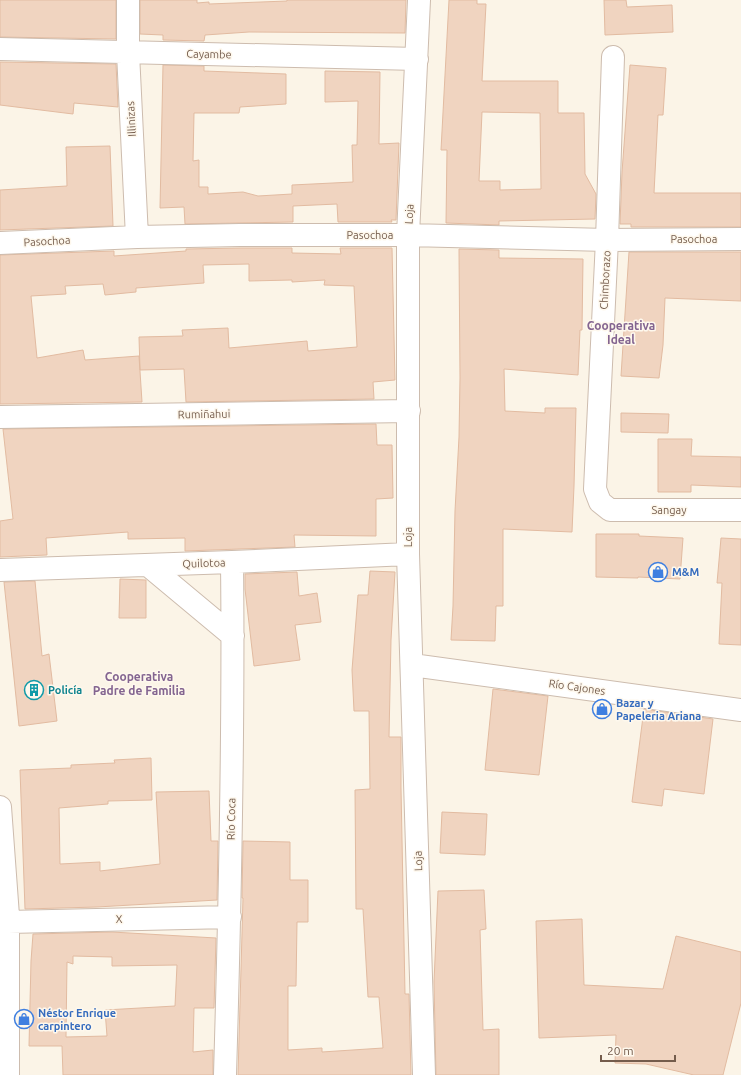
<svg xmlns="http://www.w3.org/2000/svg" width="741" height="1075" font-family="Ubuntu,sans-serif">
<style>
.building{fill:#f0d4c0;stroke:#e2bba1;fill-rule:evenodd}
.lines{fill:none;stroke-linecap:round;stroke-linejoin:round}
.minor-casing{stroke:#cdbcae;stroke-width:24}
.minor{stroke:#fff;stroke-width:22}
.labels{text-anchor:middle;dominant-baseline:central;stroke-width:3;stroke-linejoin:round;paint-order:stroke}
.street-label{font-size:11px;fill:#745c4c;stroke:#fef8ed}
.shop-label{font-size:11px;font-weight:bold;fill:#366cbe;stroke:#fef8ed;text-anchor:start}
.culture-label{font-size:11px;font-weight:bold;fill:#0d838f;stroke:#fef8ed;text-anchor:start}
.neighbourhood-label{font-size:12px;font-weight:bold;fill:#836490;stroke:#fef8ed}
</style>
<rect width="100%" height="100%" fill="#fbf4e7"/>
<path class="building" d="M0,0h116v39l-116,-2z
M140,0h57v3l12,-1v2l78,-3v-1h119l-1,33 -156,-1 -44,3 -1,6 -41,-1v-5l-23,-1z
M449,0h28v4h9l-4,77h76v32h26l1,61 11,20 -1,25 -96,2v4l-53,-2 1,-73h-6zM482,112l58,1 1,76 -41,1v-9h-21z
M604,0h22l1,7 45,-2 1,27 -68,3z
M0,62l116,2 2,43 -44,-4 -1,11 -73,-9z
M163,65l41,1v5l82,3v30l-46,3 -1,6h-45l-1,48 6,-1v27h9v7l35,-2 15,4 34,-2v-9l61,-3 -1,-37h5l1,-44 -33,1v-31l55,1 -1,72 20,-1 -3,77h-5l1,2h-54l-1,-18 -44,2v16l-108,2 -1,-17 -24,1z
M630,65l36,3 -3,47h-5l-4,78h87v34h-110v-3h-11l2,-52z
M110,146l3,80 -113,4v-40l67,-4 -1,-39z
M240,248h52v5l49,1 -1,-6h52l3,132 -22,2 1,17 -188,3 -2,-33 -44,1 -1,-33 44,-1 -1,-6 46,-2 1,20 78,-7 1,10 49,-4 -3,-61 -30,-1 1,-5 -33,2v-2l-43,1v-17l-46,1 1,18 -68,5v4l-31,3 -2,-11 -38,2 1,8 -35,2 6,62 46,-8 2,10 54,-4 3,46 -142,2v-149l114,-4v5l72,-5v-2z
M459,249l40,1v8l84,1 -1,71h-2l-2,45 -74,-6 1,42 40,2v-5h31l-2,78 -2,46 -69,-3v77h-7l-1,35 -44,-1 2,-34 2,-95 4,-74 1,-59z
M629,252h112v49l-76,-3 -2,47 -4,33 -38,-2z
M621,413l48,1 -1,19 -47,-1z
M376,424l1,21h15l1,53 -17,1v37l-82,-1 1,12 -110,4v-13l-57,1v-7l-82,6 1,17 -47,2v-36l13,-2 -10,-90z
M658,439h34l-1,17 50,1v30l-50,-2v7h-33z
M596,534h43v2l44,2 -3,41 -42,-2v1l-42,-1z
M721,538l20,1v106l-22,-1 3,-61h-5z
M370,571l25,1 -4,68 -2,97h12v51l4,206h4l2,81h-173l5,-177h-1l1,-57 47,1v38h18v42h-11l-1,64h-8v64l34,-2v4l61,-4 -4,-51h-11l-5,-88h-7l-1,-119 15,-1 -1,-78h-15l-2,-41 6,-75h10z
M297,572l2,24 18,-3 4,29 -26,3 5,35 -46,6 -9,-77v-15z
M120,579l26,1v38h-27z
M35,581l7,75 7,-2 8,67 -38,5 -15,-144z
M493,689l55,7 -9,79 -54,-5z
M644,709l69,10 -9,75 -40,-5 -2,17 -30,-4z
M151,758l1,42 -44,1v3l-49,4 1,56 40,-2v9l60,-7 -4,-72 53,-1 2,50h7l-1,59 -120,7 -72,2 -5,-139 51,-2v-3l44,-2 -1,-3z
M442,812l45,2 -2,41 -45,-2z
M484,890l2,39 -6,1 3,100 16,-1v46h-63l-2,-93 4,-91z
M582,919l2,66 79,4 13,-53 65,16v51l-18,72h-29l-48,-11 -31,-1 1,-28 -77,3 -3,-117z
M112,932l104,6 -2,70h-20l-1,44 20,-2v25h-150l-1,-29h-33l2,-85 2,-27zM73,956l39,1v9l65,-1 -2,41 -70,4 2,26 -41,1 1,-75 6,2z"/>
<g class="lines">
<defs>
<path id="minor" d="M128,0v53l9,184
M419,0l-11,235v319l16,521
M0,49l417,10
M613,57l-6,183 -12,249 5,13 10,8h131
M0,243l137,-6 103,-2h168l199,5 134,-1
M0,417l409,-6
M149,566l84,70
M0,570l232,-8 176,-8
M412,665l329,45
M0,807l8,109v159
M8,922l222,-5
M225,1075c5,-171 9,-342 7,-513"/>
</defs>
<use href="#minor" class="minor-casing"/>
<use href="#minor" class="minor"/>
</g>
<defs>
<symbol id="shop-ring" viewBox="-11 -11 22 22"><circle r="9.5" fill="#fef8ed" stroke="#3f7fe0" stroke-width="1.5"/><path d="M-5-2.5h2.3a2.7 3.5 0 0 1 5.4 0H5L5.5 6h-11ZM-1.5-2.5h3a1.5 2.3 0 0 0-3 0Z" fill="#3f7fe0"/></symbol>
<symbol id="building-ring" viewBox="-11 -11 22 22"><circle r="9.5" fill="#fef8ed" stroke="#0f9aa8" stroke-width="1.5"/><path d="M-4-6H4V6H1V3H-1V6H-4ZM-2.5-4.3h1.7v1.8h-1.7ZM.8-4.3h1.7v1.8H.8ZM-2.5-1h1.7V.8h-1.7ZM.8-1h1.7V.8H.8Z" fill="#0f9aa8"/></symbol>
</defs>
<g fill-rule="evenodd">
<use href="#shop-ring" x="647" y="561" width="22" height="22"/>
<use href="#building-ring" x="23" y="679" width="22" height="22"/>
<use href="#shop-ring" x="591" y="698" width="22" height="22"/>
<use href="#shop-ring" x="13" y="1008" width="22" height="22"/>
</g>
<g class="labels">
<g class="street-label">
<text transform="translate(209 54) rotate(1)">Cayambe</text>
<text transform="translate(131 119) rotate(-93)">Illinizas</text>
<text transform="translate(409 214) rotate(-87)">Loja</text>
<text x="370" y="235">Pasochoa</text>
<text x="694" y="239">Pasochoa</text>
<text transform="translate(47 241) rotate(-3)">Pasochoa</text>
<text transform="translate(605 280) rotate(-87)">Chimborazo</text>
<text transform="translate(204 414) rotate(-1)">Rumiñahui</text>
<text x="669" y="510">Sangay</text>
<text transform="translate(408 537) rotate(-90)">Loja</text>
<text transform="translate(204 563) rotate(-2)">Quilotoa</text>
<text transform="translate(577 687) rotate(8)">Río Cajones</text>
<text transform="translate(231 819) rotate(-89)">Río Coca</text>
<text transform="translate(418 861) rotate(-92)">Loja</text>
<text transform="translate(119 919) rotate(-1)">X</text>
</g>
<g class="shop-label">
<text x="672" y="572">M&amp;M</text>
<text x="616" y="703">Bazar y<tspan x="616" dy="13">Papeleria Ariana</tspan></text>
<text x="38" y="1013">Néstor Enrique<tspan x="38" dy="13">carpintero</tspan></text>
</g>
<g class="culture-label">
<text x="48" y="690">Policía</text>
</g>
<g class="neighbourhood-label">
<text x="621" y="325">Cooperativa<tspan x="621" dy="14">Ideal</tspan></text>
<text x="139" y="676">Cooperativa<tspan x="139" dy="14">Padre de Familia</tspan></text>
</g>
</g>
<path d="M601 1055v6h74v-6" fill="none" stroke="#745c4c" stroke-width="2"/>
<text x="607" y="1055" font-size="12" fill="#745c4c" stroke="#fef8ed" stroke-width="3" paint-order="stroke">20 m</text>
</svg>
